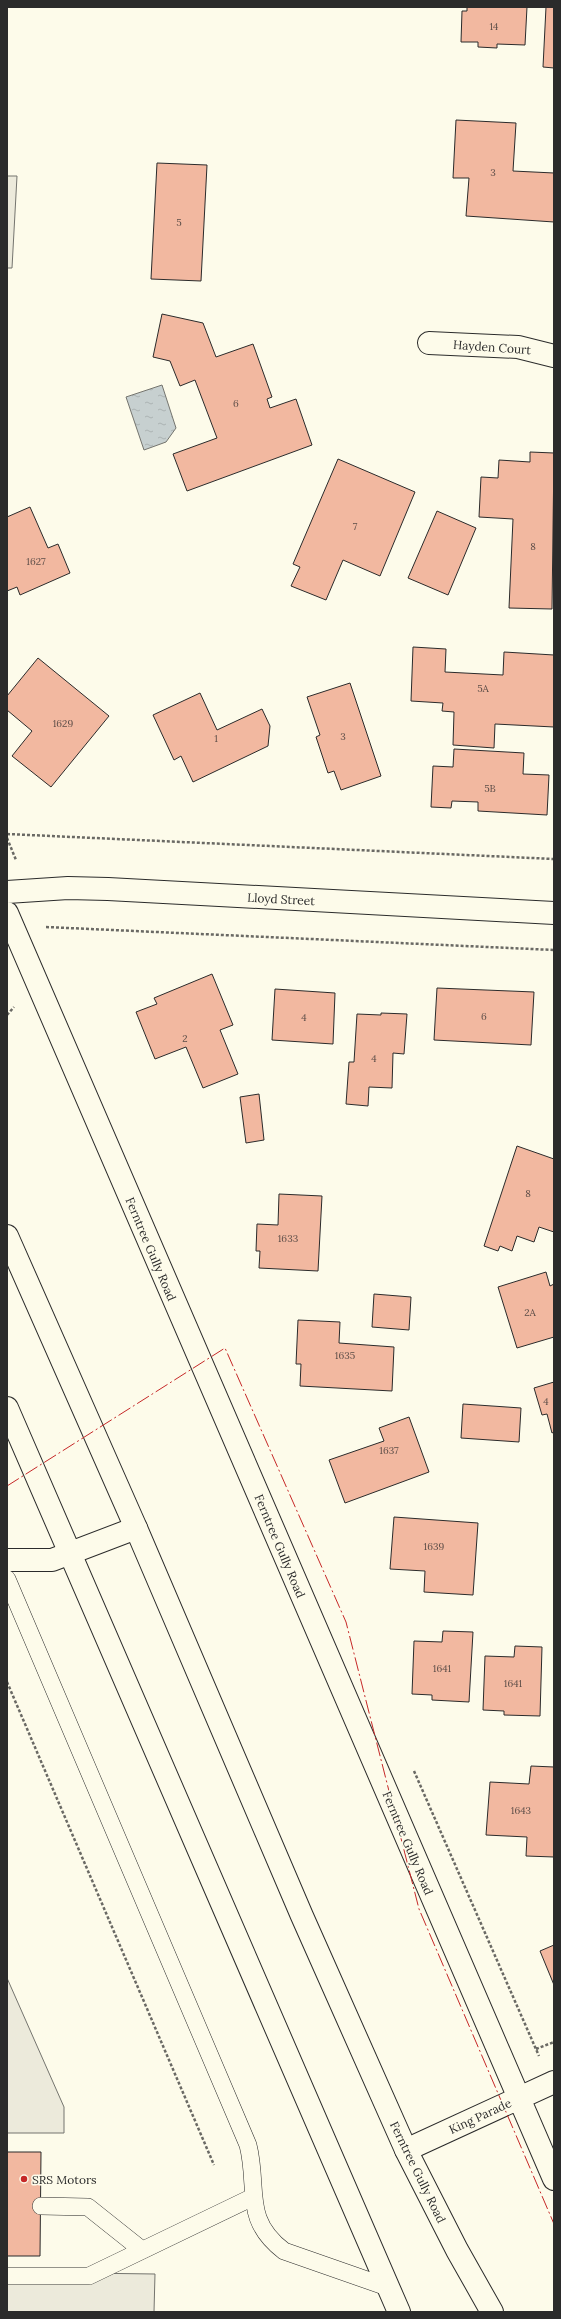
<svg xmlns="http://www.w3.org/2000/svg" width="561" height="2319" font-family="Lora,serif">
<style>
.parking{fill:#eceadb;stroke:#74746e}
.water{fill:url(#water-ripples);stroke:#74746e}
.building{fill:#f2b8a0;stroke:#2b2b2b}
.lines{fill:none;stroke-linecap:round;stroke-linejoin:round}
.lane-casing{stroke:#2b2b2b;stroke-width:18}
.street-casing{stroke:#2b2b2b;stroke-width:24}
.primary-casing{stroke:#2b2b2b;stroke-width:24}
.path{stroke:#6a6964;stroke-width:2.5;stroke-dasharray:3 2;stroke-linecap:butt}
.lane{stroke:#fdfbea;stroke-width:17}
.street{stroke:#fdfbea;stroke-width:22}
.primary{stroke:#fdfbea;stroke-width:22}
.power{stroke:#c62828;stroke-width:1;stroke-dasharray:14 3 2 3;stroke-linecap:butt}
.poi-dot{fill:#c62828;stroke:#fdfbea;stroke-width:1.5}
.labels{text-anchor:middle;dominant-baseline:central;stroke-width:3;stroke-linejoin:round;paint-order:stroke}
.number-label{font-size:10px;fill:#5d4e48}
.street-label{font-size:12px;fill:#2b2b2b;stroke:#fdfbea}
.poi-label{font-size:12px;fill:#2b2b2b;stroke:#fdfbea;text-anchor:start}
</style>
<defs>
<pattern id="water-ripples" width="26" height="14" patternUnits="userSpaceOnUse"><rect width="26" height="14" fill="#c7d0d0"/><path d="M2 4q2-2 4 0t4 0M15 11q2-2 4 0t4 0" fill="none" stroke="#abb3b3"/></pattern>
</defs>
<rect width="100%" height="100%" fill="#fdfbea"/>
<path class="parking" d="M7,176h10l-5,92h-5z
M7,1978l57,129v26h-57z
M7,2272l148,2 -1,38h-147z"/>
<path class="water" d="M162,385l14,43 -10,14 -22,8 -18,-53z"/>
<path class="building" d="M467,7h60l-2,38 -28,-1v4l-19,-1v-5h-17l1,-31h5z
M546,7h8v61l-11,-1z
M456,120l60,3 -3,48 41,2v49l-88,-6 3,-38h-16z
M157,163l50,2 -6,116 -50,-2z
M162,314l41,9 13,34 37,-13 19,53 -5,2 3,9 26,-9 16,46 -125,46 -14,-37 44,-16 -22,-58 -15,6 -10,-25 -17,-4z
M530,452l24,1 -2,156 -43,-1 4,-89 -34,-2 2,-40 17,1 1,-18 31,2z
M338,459l77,33 -35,84 -37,-16 -17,40 -35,-14 9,-19 -7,-3z
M30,507l18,41 10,-4 12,29 -50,22 -3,-8 -10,4v-74z
M437,511l39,17 -28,67 -40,-17z
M413,647l33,2 -1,23 58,3 1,-23 50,3v72l-59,-3 -1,24 -41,-3 1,-33 -12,-1 1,-8 -32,-2z
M38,658l71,58 -58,71 -39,-31 20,-25 -25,-21v-14z
M350,683l31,93 -40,14 -7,-19 -6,2 -12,-36 4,-2 -13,-38z
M200,693l17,37 45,-21 8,17 -2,20 -75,36 -12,-26 -7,4 -21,-45z
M454,749l70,4 -1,21 26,1 -2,40 -69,-4v-9l-26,-1 -1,7 -20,-1 2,-41 20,1z
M212,974l21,51 -13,5 18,44 -35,14 -17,-41 -31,12 -19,-47 21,-8 -3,-6z
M437,988l97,4 -3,53 -97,-5z
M275,989l60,4 -2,51 -61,-4z
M381,1013l26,1 -3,40 -11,-1 -1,35 -23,-1 -1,19 -22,-2 3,-42h5l3,-48 24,1z
M259,1094l5,46 -18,3 -6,-46z
M517,1146l37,13v73l-15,-5 -5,15 -17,-6 -5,15 -12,-5 -2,5 -14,-5z
M279,1194l43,2 -4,75 -59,-3 1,-17h-4l1,-27 21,1z
M546,1272l4,14 4,-2v53l-37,11 -19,-61z
M374,1294l37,3 -2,33 -37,-3z
M298,1320l42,2 -1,21 55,4 -2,44 -92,-5 1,-22h-5z
M554,1382v50l-2,1 -5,-19 -5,1 -8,-27z
M463,1404l58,4 -2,34 -58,-4z
M409,1417l20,55 -84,31 -16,-43 55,-19 -5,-13z
M394,1517l84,6 -5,72 -49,-3 1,-21 -35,-2z
M443,1631l30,1 -4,70 -37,-2v-5l-20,-1 2,-53 28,1z
M515,1646l27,1 -2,69 -36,-1v-4l-21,-1 2,-54 29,1z
M531,1766l23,1v90l-28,-1 1,-19 -41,-2 4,-53 39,2z
M554,1945v40l-14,-34z
M7,2152h34l-1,104h-33z"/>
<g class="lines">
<defs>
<path id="lane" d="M7,1579l241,566c11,43 -6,74 36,106l103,36
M41,2206l47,1 54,43
M7,2276h82l164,-79"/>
<path id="street" d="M429,343l89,4 36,9
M7,892l61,-4 40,1 446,24
M7,913l547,1266
M7,1560h45l84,-32
M406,2150l148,-68"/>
<path id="primary" d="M7,1236l129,292 166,388 104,234 51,100 35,62
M7,1408l392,904"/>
</defs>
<use href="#lane" class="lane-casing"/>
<use href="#street" class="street-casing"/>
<use href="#primary" class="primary-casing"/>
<path class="path" d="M7,834l547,25
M7,838l9,22
M46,927l508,23
M7,1015l7,-8
M7,1682l207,483
M414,1771l125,285
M536,2049l18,-7"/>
<use href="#lane" class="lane"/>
<use href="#street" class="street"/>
<use href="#primary" class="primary"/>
<path class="power" d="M7,1486l218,-138 121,274 73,287 135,315"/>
</g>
<circle class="poi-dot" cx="24" cy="2179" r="4"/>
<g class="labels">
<g class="number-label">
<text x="494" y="26">14</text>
<text x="493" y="172">3</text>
<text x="179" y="222">5</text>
<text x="236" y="403">6</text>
<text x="355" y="526">7</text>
<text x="533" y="546">8</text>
<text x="36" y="561">1627</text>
<text x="483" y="688">5A</text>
<text x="63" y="723">1629</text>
<text x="343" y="736">3</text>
<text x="216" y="738">1</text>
<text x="490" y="788">5B</text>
<text x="484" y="1016">6</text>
<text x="304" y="1017">4</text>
<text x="185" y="1038">2</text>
<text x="374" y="1058">4</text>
<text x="528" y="1193">8</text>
<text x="288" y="1238">1633</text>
<text x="530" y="1312">2A</text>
<text x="345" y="1355">1635</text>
<text x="546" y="1401">4</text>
<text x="389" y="1450">1637</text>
<text x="434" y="1546">1639</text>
<text x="442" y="1668">1641</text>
<text x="513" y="1683">1641</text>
<text x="521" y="1810">1643</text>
</g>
<g class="street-label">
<text transform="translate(492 347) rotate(4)">Hayden Court</text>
<text transform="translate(281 899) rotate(3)">Lloyd Street</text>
<text transform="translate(151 1249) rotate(67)">Ferntree Gully Road</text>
<text transform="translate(280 1546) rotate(67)">Ferntree Gully Road</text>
<text transform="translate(408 1843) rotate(67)">Ferntree Gully Road</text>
<text transform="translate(480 2116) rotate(-25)">King Parade</text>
<text transform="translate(418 2172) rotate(64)">Ferntree Gully Road</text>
</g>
<g class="poi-label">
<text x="32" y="2179">SRS Motors</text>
</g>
</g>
<rect width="561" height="2319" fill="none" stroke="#2b2b2b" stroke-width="16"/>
</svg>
